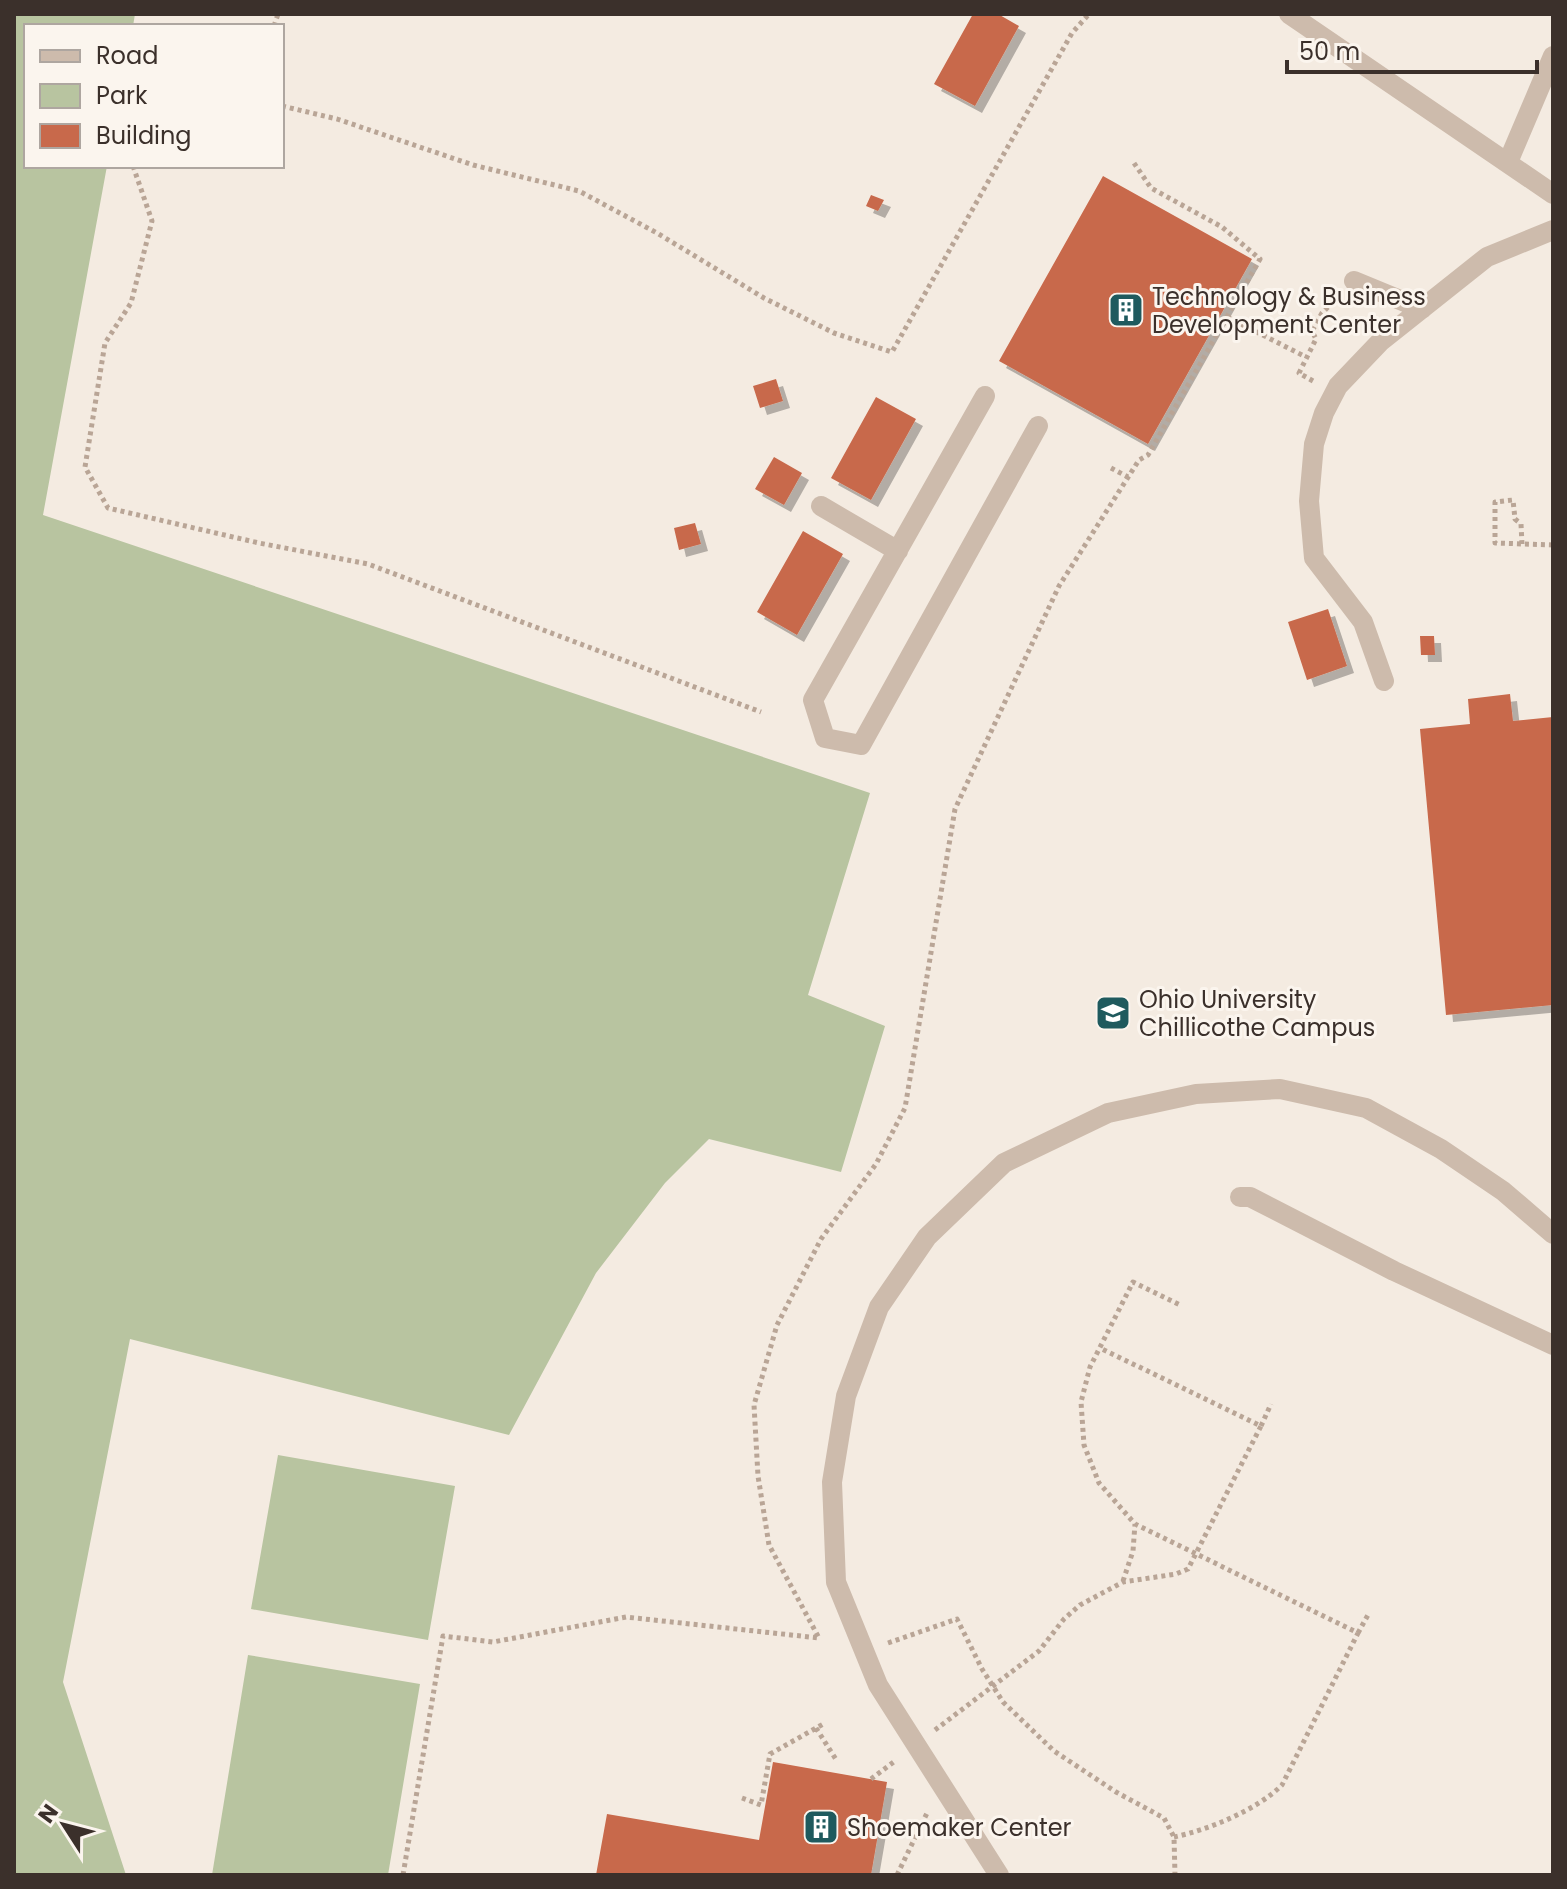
<svg xmlns="http://www.w3.org/2000/svg" width="1567" height="1889" font-family="Poppins,sans-serif">
<style>
.green{fill:#b8c4a0}
.building{fill:#c8694b;filter:url(#shadow)}
.lines{fill:none;stroke-linecap:round;stroke-linejoin:round}
.path{stroke:#b9a596;stroke-width:5;stroke-dasharray:4 4;stroke-linecap:butt}
.minor{stroke:#cdbbac;stroke-width:20}
.labels{text-anchor:middle;dominant-baseline:central;stroke-width:6;stroke-linejoin:round;paint-order:stroke}
.poi-label{font-size:24px;fill:#3b302b;stroke:#fbf5ee;text-anchor:start}
</style>
<defs>
<filter id="shadow"><feDropShadow dx="7" dy="7" stdDeviation="0" flood-color="#0004"/></filter>
</defs>
<rect width="100%" height="100%" fill="#f4ebe1"/>
<path class="green" d="M14,14h121l-2,12h-107v140h81l-64,349 827,278 -62,202 77,31 -44,146 -132,-33 -44,44 -69,90 -87,162 -379,-96 -67,343 63,193h-112z
M278,1455l177,31 -27,154 -177,-31z
M248,1655l172,29 -32,191h-176z"/>
<path class="building" d="M973,14h25l21,12 -44,80 -41,-22z
M1103,176l149,83 -104,185 -149,-83z
M871,195l13,5 -6,11 -12,-5z
M776,379l7,22 -23,7 -7,-22z
M876,397l40,22 -45,81 -40,-22z
M774,457l28,16 -18,32 -29,-16z
M695,523l6,21 -22,6 -5,-22z
M803,531l40,23 -46,81 -40,-23z
M1328,609l19,57 -40,14 -19,-58z
M1420,636h14l1,19h-14z
M1510,694l3,27 40,-4v288l-107,10 -26,-286 50,-5 -2,-25z
M773,1762l114,20 -16,93h-275l11,-61 152,26z"/>
<g class="lines">
<path class="path" d="M274,26l4,-12
M282,106l55,13 136,46 106,26 78,42 107,65 70,35 58,19 180,-319 17,-19
M133,166l19,55 -21,82 -26,40 -20,124 23,41 151,35 109,21 393,148
M1227,317l79,40
M1313,381l-14,-8 17,-34 -4,-8 10,-18 16,-16
M1111,468l17,9
M1522,544l-1,-20 -6,-5 -2,-19 -18,2v41l58,2
M1261,1426l10,-22
M1123,1581l10,-30 2,-27
M1358,1633l11,-20
M888,1643l69,-24 25,50 21,33 51,49 62,41 48,26 10,19 1,38
M816,1728l21,33
M935,1730l104,-79 25,-32 16,-14 43,-23 53,-8 12,-5 73,-143 -161,-78
M871,1779l24,-18
M742,1798l19,7 9,-51 55,-31
M1174,1837c34,-7 83,-27 108,-52l76,-152 -223,-109 -36,-41 -15,-38 -3,-43 9,-35 43,-85 47,23
M403,1875l40,-239 50,6 133,-25 193,21 -50,-93 -11,-69 -4,-71 23,-80 44,-86 55,-75 29,-56 50,-299 104,-223 80,-126 9,-5 112,-196 -38,-32 -71,-39 -17,-25
M897,1875l31,-64"/>
<path class="minor" d="M1289,14l264,180
M1508,162l45,-106
M1354,281l68,28
M985,396l-172,304 12,38 36,7 177,-319
M821,506l77,45
M1384,681l-21,-59 -49,-64 -5,-57 5,-57 10,-31 14,-27 42,-44 107,-85 66,-27
M1240,1197h10l144,74 159,74
M999,1875l-121,-190 -42,-103 -4,-100 14,-86 33,-89 48,-70 77,-74 104,-50 88,-19 84,-5 86,19 75,41 62,42 50,43"/>
</g>
<defs>
<symbol id="building-square" viewBox="-11 -11 22 22"><rect x="-9" y="-9" width="18" height="18" rx="4" fill="#1f5a5e" stroke="#fbf5ee"/><path d="M-4-6H4V6H1V3H-1V6H-4ZM-2.5-4.3h1.7v1.8h-1.7ZM.8-4.3h1.7v1.8H.8ZM-2.5-1h1.7V.8h-1.7ZM.8-1h1.7V.8H.8Z" fill="#fff"/></symbol>
<symbol id="university-square" viewBox="-11 -11 22 22"><rect x="-9" y="-9" width="18" height="18" rx="4" fill="#1f5a5e" stroke="#fbf5ee"/><path d="M0-5L7-2L0 1L-7-2ZM-4 1L0 2.5L4 1V4Q0 6-4 4Z" fill="#fff"/></symbol>
</defs>
<g fill-rule="evenodd">
<use href="#building-square" x="1106" y="290" width="40" height="40"/>
<use href="#university-square" x="1093" y="993" width="40" height="40"/>
<use href="#building-square" x="801" y="1807" width="40" height="40"/>
</g>
<g class="labels">
<g class="poi-label">
<text x="1152" y="296">Technology &amp; Business<tspan x="1152" dy="28">Development Center</tspan></text>
<text x="1139" y="999">Ohio University<tspan x="1139" dy="28">Chillicothe Campus</tspan></text>
<text x="847" y="1827">Shoemaker Center</text>
</g>
</g>
<rect width="1567" height="1889" fill="none" stroke="#3b302b" stroke-width="32"/>
<rect x="24" y="24" width="260" height="144" fill="#fbf5ee" stroke="#aea6a0" stroke-width="2"/>
<rect x="40" y="50" width="40" height="12" fill="#cdbbac" stroke="#aea6a0" stroke-width="2"/>
<text x="96" y="64" font-size="24" fill="#3b302b">Road</text>
<rect x="40" y="84" width="40" height="24" fill="#b8c4a0" stroke="#aea6a0" stroke-width="2"/>
<text x="96" y="104" font-size="24" fill="#3b302b">Park</text>
<rect x="40" y="124" width="40" height="24" fill="#c8694b" stroke="#aea6a0" stroke-width="2"/>
<text x="96" y="144" font-size="24" fill="#3b302b">Building</text>
<g transform="translate(64 1825) rotate(306)" stroke="#fbf5ee" stroke-width="6" paint-order="stroke">
<path d="M0-6L14 30L0 20L-14 30Z" fill="#3b302b"/>
<text y="-12" font-size="22" font-weight="bold" text-anchor="middle" fill="#3b302b">N</text>
</g>
<path d="M1287 60v12h250v-12" fill="none" stroke="#3b302b" stroke-width="4"/>
<text x="1299" y="60" font-size="24" fill="#3b302b" stroke="#fbf5ee" stroke-width="6" paint-order="stroke">50 m</text>
</svg>
